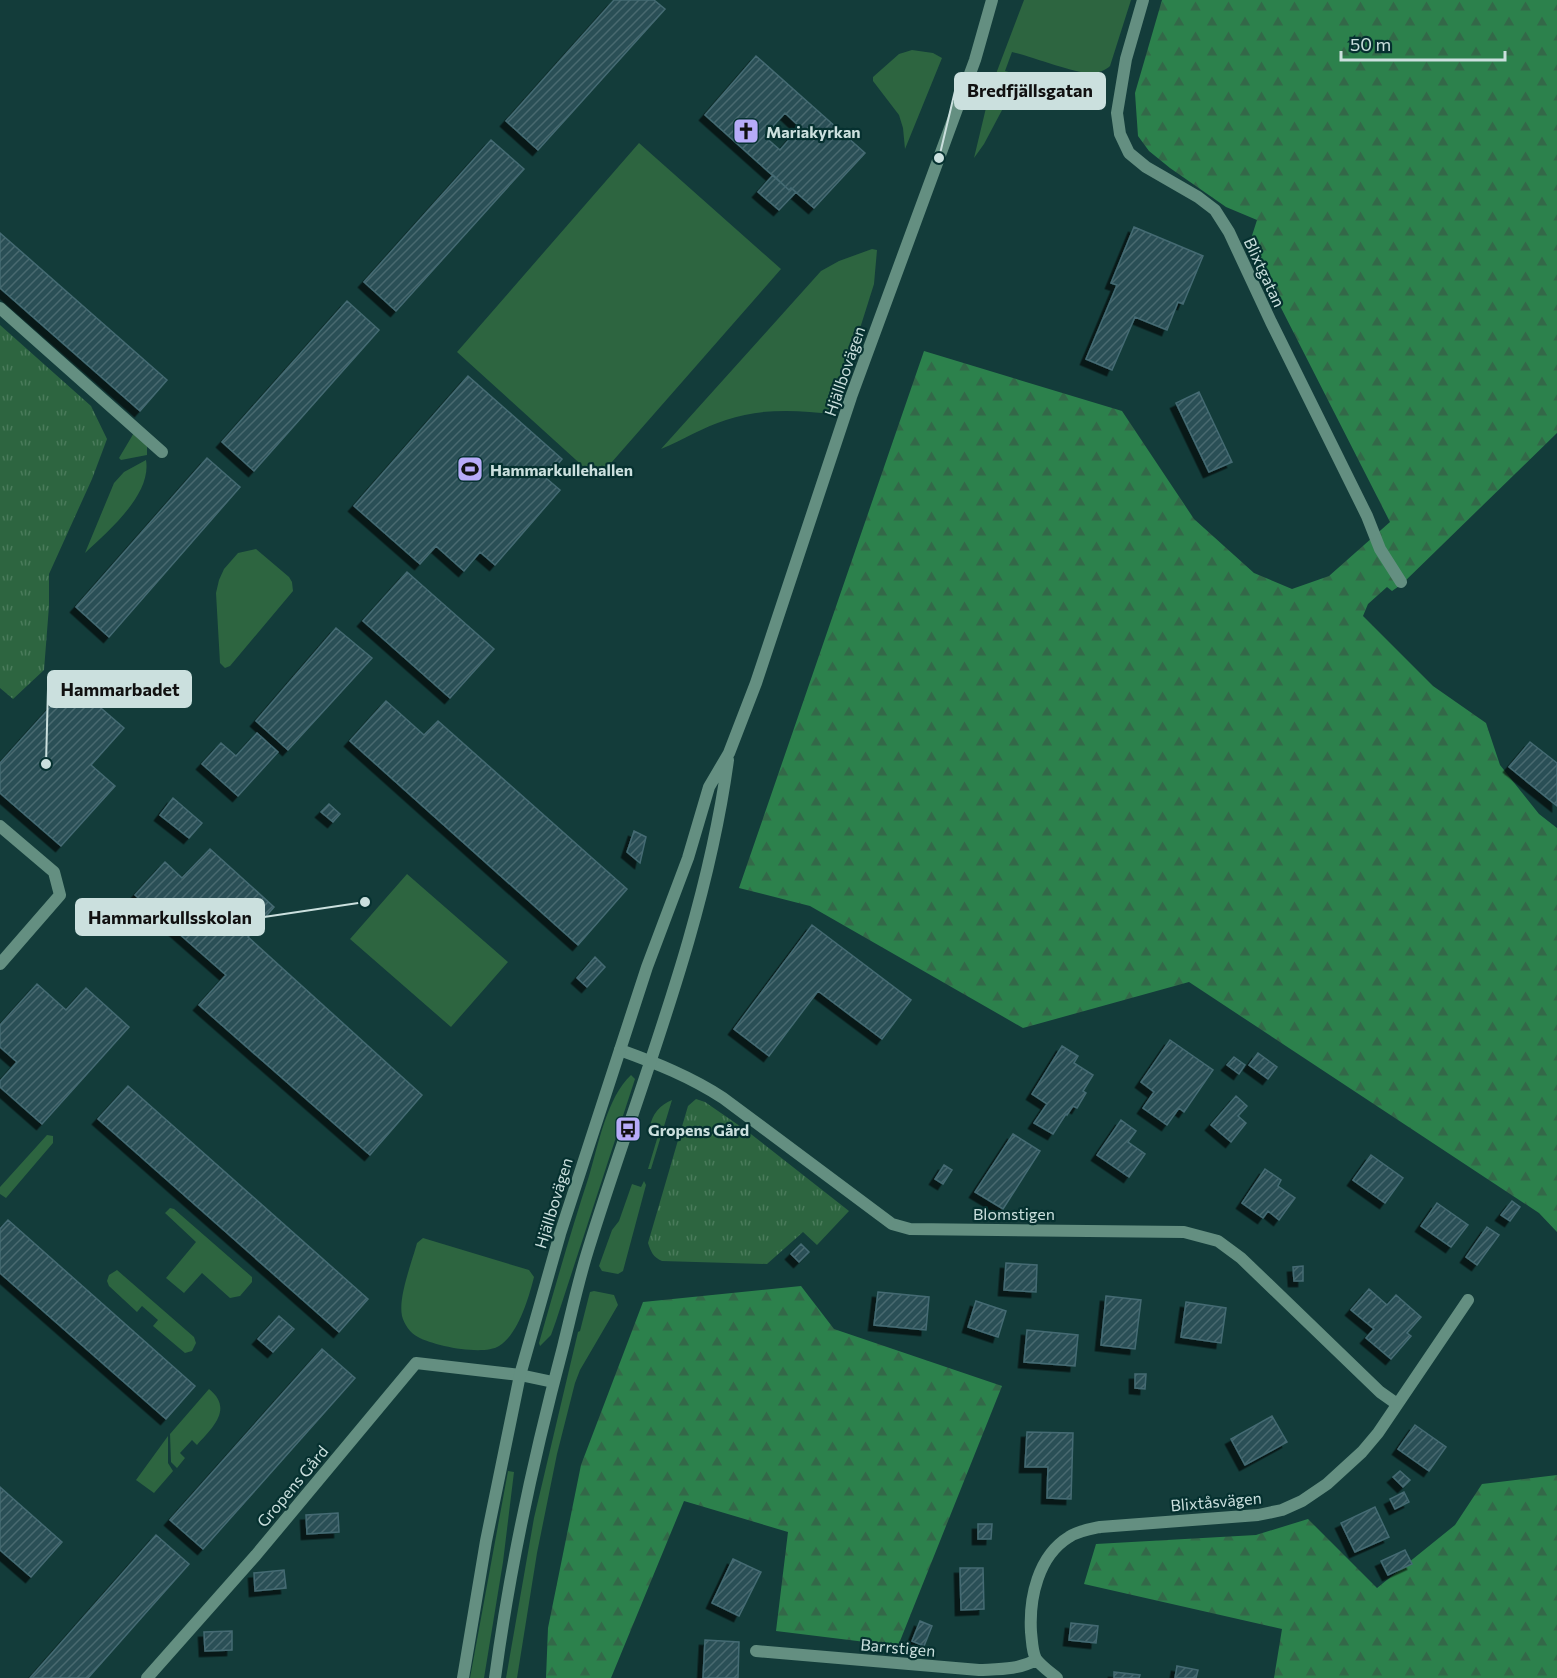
<svg xmlns="http://www.w3.org/2000/svg" width="1557" height="1678" font-family="Commissioner,sans-serif">
<style>
.grass{fill:#2d6540}
.forest{fill:url(#forest-firs)}
.park{fill:url(#park-tufts)}
.building{fill:url(#building-hatch);stroke:#456b73;stroke-width:1.5;fill-rule:evenodd;filter:url(#shadow)}
.lines{fill:none;stroke-linecap:round;stroke-linejoin:round}
.pedestrian{stroke:#648f81;stroke-width:12}
.minor{stroke:#648f81;stroke-width:12}
.tertiary{stroke:#648f81;stroke-width:12}
.labels{text-anchor:middle;dominant-baseline:central;stroke-width:4.5;stroke-linejoin:round;paint-order:stroke}
.poi-label{font-size:16px;font-weight:bold;fill:#cbe0de;stroke:#063130;text-anchor:start}
.street-label{font-size:16px;fill:#cbe0de;stroke:#063130}
.leader{fill:none;stroke:#cbe0de;stroke-width:2}
.callout-dot{fill:#cbe0de;stroke:#063130;stroke-width:2}
.callout{fill:#cbe0de;stroke:#cbe0de;stroke-width:2}
.callout-label{font-size:18px;text-anchor:middle;font-weight:bold;fill:#111}
</style>
<defs>
<pattern id="forest-firs" width="22" height="20" patternUnits="userSpaceOnUse" patternTransform="scale(1.5)"><rect width="22" height="20" fill="#2c814c"/><path d="M5 1l3.5 6h-7zM16 11l3.5 6h-7z" fill="#336848"/></pattern>
<pattern id="park-tufts" width="24" height="20" patternUnits="userSpaceOnUse" patternTransform="scale(1.5)"><rect width="24" height="20" fill="#2d6540"/><path d="M3 7l-1-3M5 7V3M7 7l1-3M15 17l-1-3M17 17v-4M19 17l1-3" fill="none" stroke="#4a7b5b"/></pattern>
<pattern id="building-hatch" width="6" height="6" patternUnits="userSpaceOnUse" patternTransform="scale(1.5)"><rect width="6" height="6" fill="#2a5057"/><path d="M-1 1l2-2M0 6l6-6M5 7l2-2" fill="none" stroke="#48696f"/></pattern>
<filter id="shadow"><feDropShadow dx="-5.5" dy="5.5" stdDeviation="0" flood-color="#0009"/></filter>
</defs>
<rect width="100%" height="100%" fill="#133c3a"/>
<path class="grass" d="M1024,0h107l-21,66c-4,4 -12,7 -17,7 -18,1 -62,-17 -81,-21l-7,19 15,4 -1,3 -35,66 -10,14 17,-71z
M912,50l21,3 9,5 -37,91 -2,-21 -4,-13 -26,-34v-4l26,-23z
M639,143l142,126 -184,210 -140,-127z
M872,249l5,1 -3,34 -41,130c-36,-4 -73,-6 -107,6 -23,7 -43,20 -65,29l160,-178 18,-10z
M135,431l12,14v10l-26,5 -2,-2z
M146,460c6,35 -39,72 -61,93l29,-70 10,-11z
M256,549l33,28 3,5 1,9 -63,75 -5,2 -5,-5 -4,-70 3,-13 5,-11 14,-16z
M407,874l101,88 -57,65 -101,-88z
M631,1075l4,4 -79,242 -5,14 -11,11 -1,-3c16,-56 32,-112 50,-167 9,-30 18,-79 42,-101z
M672,1100l-21,69h-3l12,-40 -10,-2c2,-13 10,-22 22,-27z
M47,1135l6,1v7l-47,55 -6,-4v-7z
M644,1181l2,4 -23,86 -5,3 -16,-3 -3,-5 13,-36 7,-9 13,-37 9,3z
M170,1208l4,1 78,68v5l-12,14 -10,2 -28,-25 -18,20 -18,-15 30,-36 -31,-29z
M423,1238l106,32 5,7c-5,20 -16,58 -35,69 -16,10 -65,0 -81,-9 -8,-4 -14,-13 -16,-21 -4,-19 10,-54 15,-73z
M117,1270l77,67 2,6 -4,8 -7,2 -32,-27 5,-6 -16,-14 -5,6 -28,-26 -2,-5 2,-6z
M594,1291l20,4 4,10 -38,65 -5,13 -18,71 -20,99 -20,125h-11l28,-160 44,-186 2,-1 10,-39z
M209,1389c25,20 3,39 -12,56l-5,-5 -12,13 5,5 -8,10 -6,-6 -1,-28z
M168,1436v27l5,8 -19,22 -18,-13z
M508,1471l6,1 -11,90 -19,116h-14z"/>
<path class="forest" d="M1162,0h395v433l-155,151 -10,7 -5,-4 -19,17 -5,12 70,70 53,37 14,42 39,49 18,14v404l-18,-19 -350,-231 -166,46 -213,-122 -71,-18 185,-537 198,60 72,108 60,54 38,16 37,-13 61,-54 -141,-277 8,-25 -31,-13 -56,-39 -21,-17 -11,-15 -3,-43z
M801,1286l33,43 168,57 -104,260 -122,-15 12,-99 -104,-31 -73,177h-65l2,-50 33,-163 62,-163z
M1557,1475v203h-283l8,-49 -198,-45 12,-40 160,-9 52,-16 69,69 78,-63 27,-41z"/>
<path class="park" d="M0,325l91,81 16,33 -15,40 -43,95v32l-5,64 -31,29 -13,-11z
M696,1099l9,3 42,29 102,80 -32,34 -14,-13 -36,32 -105,-3c-9,-4 -11,-9 -14,-18l40,-137z"/>
<path class="building" d="M614,0h40l11,9 -127,141 -32,-29z
M756,56l109,97 -51,55 -23,-20 -2,2 -84,-75zM785,113l15,14 -20,23 -16,-14z
M491,140l33,29 -128,142 -32,-29z
M773,175l16,15 2,-2 5,4 -17,18 -21,-18z
M1134,227l69,29 -20,48 -5,-2 -11,28 -32,-13 -23,53 -26,-11 31,-74 -6,-2z
M0,233l167,147 -27,31 -140,-123z
M347,301l32,29 -125,141 -32,-29z
M468,376l94,83 -16,19 14,12 -65,75 -15,-13 -16,19 -28,-25 -16,18 -66,-58z
M1199,392l33,70 -23,10 -33,-69z
M207,458l33,29 -131,150 -33,-30z
M407,572l87,77 -44,49 -87,-77z
M336,628l36,30 -84,92 -32,-29z
M72,683l52,45 -33,37 24,21 -54,60 -61,-53v-30z
M386,701l38,34 14,-14 189,168 -49,56 -228,-204z
M257,733l21,19 -40,44 -36,-32 19,-21 15,13z
M1530,742l27,21v43l-48,-39z
M173,798l29,25 -13,15 -29,-23z
M329,804l11,10 -7,8 -12,-10z
M634,831l12,6 -6,26 -13,-11z
M210,849l64,58 -26,30 174,158 -52,60 -171,-150 27,-30 -91,-80 30,-33 17,16z
M812,925l99,75 -29,39 -64,-48 -49,65 -35,-27z
M595,957l10,10 -18,20 -10,-9z
M37,984l29,26 20,-22 43,39 -87,97 -42,-37v-6l17,-19 -17,-15v-22z
M1170,1040l43,30 -29,42 -5,-4 -12,17 -24,-17 11,-16 -13,-10z
M1062,1046l16,10 -4,7 19,12 -10,16 3,2 -9,15 -4,-2 -6,9 -1,-1 -13,20 -19,-11 13,-19 -15,-10z
M1258,1053l19,14 -9,12 -19,-14z
M1234,1057l11,8 -6,9 -12,-9z
M128,1086l240,213 -29,33 -241,-213z
M1236,1096l11,10 -9,10 8,7 -15,19 -20,-17z
M1121,1120l15,11 -8,11 17,12 -16,23 -32,-22z
M1013,1134l27,17 -37,58 -28,-17z
M1371,1155l32,23 -18,25 -32,-23z
M944,1165l8,5 -9,14 -8,-5z
M1265,1169l16,11 -3,6 17,12 -16,22 -11,-9 -5,7 -21,-15z
M1512,1201l8,6 -10,14 -9,-6z
M1437,1203l31,22 -17,22 -30,-21z
M8,1220l187,166 -29,33 -166,-146v-44z
M1487,1227l12,8 -22,30 -11,-8z
M801,1244l8,8 -10,10 -8,-8z
M1006,1263l31,2 -1,27 -32,-2z
M1303,1266v15h-9l-1,-14z
M1369,1289l18,16 9,-10 25,22 -14,16 4,3 -20,23 -25,-21 8,-9 -23,-19z
M878,1292l51,5 -3,33 -52,-5z
M1106,1296l35,4 -6,49 -34,-4z
M976,1301l30,10 -8,26 -30,-10z
M1186,1302l40,6 -5,35 -40,-6z
M279,1316l15,13 -21,23 -15,-13z
M1027,1330l51,5 -3,31 -51,-4z
M322,1349l33,29 -152,171 -33,-29z
M1135,1374h11l-1,15 -10,-1z
M1272,1416l15,26 -42,23 -14,-26z
M1415,1425l31,22 -17,24 -31,-22z
M1027,1432l46,1 -2,66 -24,-1 1,-31h-23z
M1400,1471l10,9 -7,7 -10,-10z
M0,1487l62,55 -31,35 -31,-27z
M1404,1492l5,10 -14,7 -5,-10z
M1375,1507l14,30 -34,15 -14,-29z
M338,1513l1,19 -32,2 -1,-19z
M978,1524h14l-1,15h-13z
M156,1535l33,29 -101,114h-58z
M1405,1550l7,14 -24,11 -7,-14z
M733,1559l28,13 -22,44 -27,-13z
M960,1568h23l1,41 -23,1z
M284,1570l2,18 -31,3 -1,-18z
M920,1621l12,5 -8,20 -12,-5z
M1071,1623l27,3 -2,17 -27,-3z
M232,1631v19l-27,1 -1,-19z
M705,1640l34,2 -1,36h-35z
M1177,1666l21,4 -2,8h-21z
M1114,1672l26,3 -1,3h-25z"/>
<g class="lines">
<path class="pedestrian" d="M0,308l162,144"/>
<path class="minor" d="M1143,0l-17,59 -9,54 3,21 9,19 17,14 52,30 17,13 14,22 42,90 96,194 13,33 21,33
M0,826l54,46 6,23 -60,69
M620,1050c36,13 71,27 103,48l169,126 18,5 274,3 34,9 23,17 139,134 17,12
M756,1651l223,19c20,-1 39,0 57,-10
M147,1678l109,-123 160,-192 104,12 33,7
M1057,1678c-6,-5 -16,-12 -21,-19 -4,-7 -4,-19 -5,-27 -2,-34 7,-76 38,-95 9,-6 21,-8 31,-10l158,-12 24,-5 20,-9 25,-17 35,-32 16,-19 90,-133"/>
<path class="tertiary" d="M463,1678l23,-137 34,-166 40,-141 87,-267 41,-109 21,-71 20,-34 27,-70 95,-286 124,-337 17,-60
M495,1678c15,-112 39,-222 68,-331 8,-32 15,-65 25,-97 50,-162 117,-321 140,-490"/>
</g>
<defs>
<symbol id="church-square" viewBox="-11 -11 22 22"><rect x="-9" y="-9" width="18" height="18" rx="4" fill="#b7abf8" stroke="#063130"/><path d="M-1.2-6h2.4v3.5h3.3v2.4h-3.3V6h-2.4V-.1h-3.3v-2.4h3.3Z" fill="#111"/></symbol>
<symbol id="stadium-square" viewBox="-11 -11 22 22"><rect x="-9" y="-9" width="18" height="18" rx="4" fill="#b7abf8" stroke="#063130"/><path d="M0-5a6.5 5 0 1 0 0 10a6.5 5 0 1 0 0-10ZM-3.5-1.8h7v3.6h-7Z" fill="#111"/></symbol>
<symbol id="bus-square" viewBox="-11 -11 22 22"><rect x="-9" y="-9" width="18" height="18" rx="4" fill="#b7abf8" stroke="#063130"/><path d="M-5-6H5V4H4V6H2V4H-2V6H-4V4H-5ZM-3.5-4V0h7V-4ZM-3.5 1.2v1.5H-2V1.2ZM2 1.2v1.5H3.5V1.2Z" fill="#111"/></symbol>
</defs>
<g fill-rule="evenodd">
<use href="#church-square" x="731" y="116" width="30" height="30"/>
<use href="#stadium-square" x="455" y="454" width="30" height="30"/>
<use href="#bus-square" x="613" y="1114" width="30" height="30"/>
</g>
<g class="labels">
<g class="poi-label">
<text x="766" y="131">Mariakyrkan</text>
<text x="490" y="469">Hammarkullehallen</text>
<text x="648" y="1129">Gropens Gård</text>
</g>
<g class="street-label">
<text transform="translate(1265 272) rotate(65)">Blixtgatan</text>
<text transform="translate(844 371) rotate(-71)">Hjällbovägen</text>
<text transform="translate(553 1203) rotate(-73)">Hjällbovägen</text>
<text x="1014" y="1213">Blomstigen</text>
<text transform="translate(292 1486) rotate(-50)">Gropens Gård</text>
<text transform="translate(1216 1501) rotate(-5)">Blixtåsvägen</text>
<text transform="translate(898 1647) rotate(5)">Barrstigen</text>
</g>
</g>
<path class="leader" d="M939 158L955 91M46 764L48 689M365 902L264 917"/>
<g class="callout-dot">
<circle cx="939" cy="158" r="6"/>
<circle cx="46" cy="764" r="6"/>
<circle cx="365" cy="902" r="6"/>
</g>
<g class="callout">
<rect x="955" y="73" width="150" height="36" rx="6"/>
<rect x="48" y="671" width="143" height="36" rx="6"/>
<rect x="76" y="899" width="188" height="36" rx="6"/>
</g>
<g class="callout-label">
<text x="1030" y="97">Bredfjällsgatan</text>
<text x="120" y="696">Hammarbadet</text>
<text x="170" y="924">Hammarkullsskolan</text>
</g>
<path d="M1341 51v9h164v-9" fill="none" stroke="#cbe0de" stroke-width="3"/>
<text x="1350" y="51" font-size="18" fill="#cbe0de" stroke="#063130" stroke-width="4.5" paint-order="stroke">50 m</text>
</svg>
